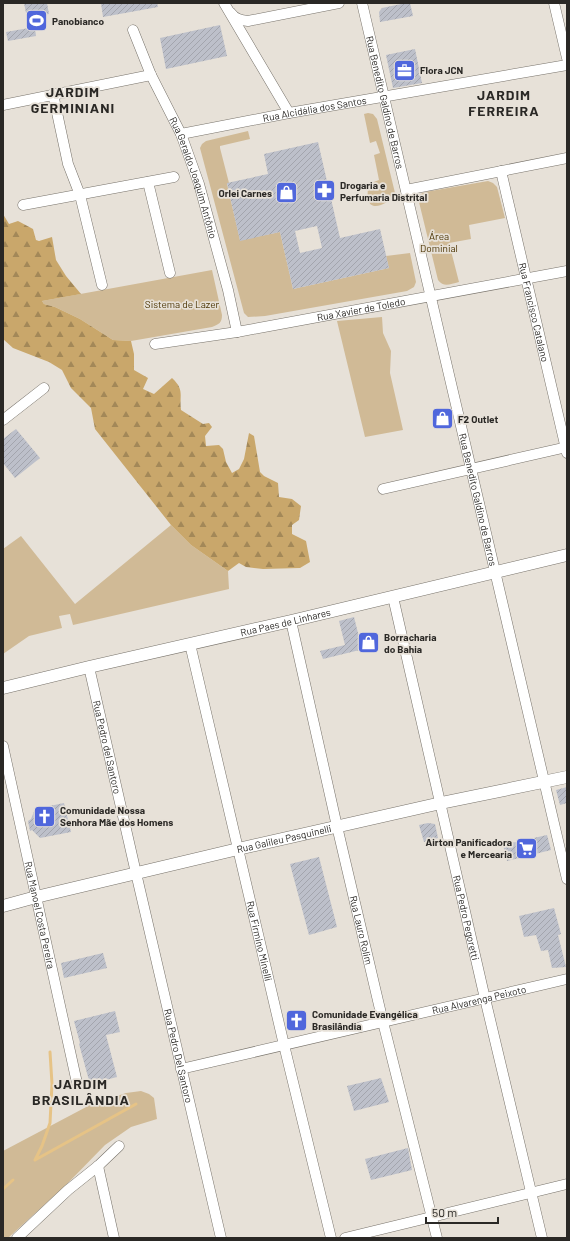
<svg xmlns="http://www.w3.org/2000/svg" width="570" height="1241" font-family="Barlow,sans-serif">
<style>
.green{fill:#d0ba96}
.forest{fill:url(#forest-firs)}
.lines{fill:none;stroke-linecap:round;stroke-linejoin:round}
.stream{stroke:#e6c386;stroke-width:3}
.building{fill:url(#building-hatch);fill-rule:evenodd}
.minor-casing{stroke:#78736b;stroke-width:11}
.tertiary-casing{stroke:#78736b;stroke-width:13}
.minor{stroke:#fff;stroke-width:10}
.tertiary{stroke:#fff;stroke-width:12}
.labels{text-anchor:middle;dominant-baseline:central;stroke-width:3.5;stroke-linejoin:round;paint-order:stroke}
.poi-label{font-size:10px;font-weight:bold;fill:#2a2825;stroke:#e7e1d8;text-anchor:start}
.street-label{font-size:10px;fill:#2a2825;stroke:#e7e1d8}
.park-label{font-size:10px;fill:#4a3300;stroke:#e7e1d8}
.district-label{font-size:14px;font-weight:bold;letter-spacing:1px;fill:#2a2825;stroke:#e7e1d8}
</style>
<defs>
<pattern id="forest-firs" width="22" height="20" patternUnits="userSpaceOnUse"><rect width="22" height="20" fill="#c9a76b"/><path d="M5 1l3.5 6h-7zM16 11l3.5 6h-7z" fill="#a38858"/></pattern>
<pattern id="building-hatch" width="6" height="6" patternUnits="userSpaceOnUse"><rect width="6" height="6" fill="#bdc0ca"/><path d="M-1 1l2-2M0 6l6-6M5 7l2-2" fill="none" stroke="#a3a5ad"/></pattern>
</defs>
<rect width="100%" height="100%" fill="#e7e1d8"/>
<path class="green" d="M368,113l5,1 4,5 19,78c-7,3 -23,17 -28,3 -1,-4 0,-9 0,-13l3,-4 8,-3 -5,-25 6,-2 -4,-12 -6,2 -6,-29z
M248,131l2,8 -30,7v2l9,35 -2,1 13,56 40,-8 13,57 96,-21 -3,-12 24,-3 6,29 -2,5 -7,4 -142,25 -17,1 -4,-4 -44,-165 2,-4 4,-3z
M488,181l5,2 4,4 8,31 -36,7 2,14 -22,4 10,39c-9,2 -15,6 -21,-2l-20,-82 1,-3 6,-3z
M212,270l10,45c0,8 -3,9 -10,12l-81,14 -18,-1 -33,-21 -25,-12 -11,-3 -2,-3z
M382,317l1,16 8,18 -1,22 13,57 -38,7 -28,-116z
M171,525l20,20 37,26 1,18 -156,36 -3,-11 -11,2 3,12 -33,8 -26,18v-105l18,-13 54,68z
M141,1091l8,3 5,4 3,21 -26,8 -26,18 -40,41 -57,52h-5v-87l87,-46 36,-12z"/>
<path class="forest" d="M3,214l6,10 9,-3 15,8 3,11 3,1 13,-4 4,23 10,16 15,18 -39,7 2,3 11,3 25,12 33,21 18,1 3,13v16l14,8 -5,11 11,5 18,-16c13,12 7,17 9,32l22,14 6,-1 3,4 -7,9 1,10 13,-1 4,4 3,13 6,11 7,-4 5,-10 5,-26 5,3 6,36 4,4 14,7 1,14 13,2 9,7 -2,14 -7,5v9l14,7 4,21 -10,6 -37,1 -17,-2 -7,-4 -11,8 -37,-26 -20,-20 -76,-96 -4,-21 -20,-20 -9,-18 -13,-8 -36,-14 -10,-9z"/>
<g class="lines">
<path class="stream" d="M35,1160l101,-56
M35,1160l7,-14 8,-23 2,-39 -2,-32
M3,1189l10,-9"/>
</g>
<path class="building" d="M24,3h23l2,11 -6,1 2,11 -10,2 1,8 -28,5 -2,-9 23,-4z
M101,3h56l1,4 -55,10z
M406,3h4l3,13 -33,6 -1,-10 3,-4z
M220,25l7,31 -61,13 -6,-31z
M415,49l7,34 -29,5 -7,-33z
M318,142l22,96 40,-9 9,39 -96,21 -13,-57 -40,9 -13,-58 41,-9 -4,-20zM317,226l5,22 -22,5 -5,-22z
M16,429l24,29 -25,20 -12,-15v-24z
M354,617l6,24 14,-4 2,9 -53,13 -3,-8 25,-6 -6,-24z
M567,787v16l-7,2 -4,-15z
M64,803l7,29 -31,6 -8,-8 -2,1 -2,-10 3,-2 4,-10z
M428,823l7,1 3,14 -14,4 -5,-17z
M547,835l4,15 -44,11 -4,-16z
M319,857l18,70 -28,8 -19,-71z
M554,908l7,26 -3,1 8,32 -14,1 -4,-18 -7,1 -5,-16 -12,2 -5,-21z
M103,953l4,15 -43,10 -3,-15z
M115,1011l5,21 -14,3 11,42 -27,7 -11,-40 1,-1 -6,-22z
M296,1011l5,17 -10,2 -5,-16z
M381,1078l8,24 -35,9 -7,-25z
M408,1148l4,22 -41,10 -6,-21z"/>
<g class="lines">
<defs>
<g id="minor">
<path d="M224,3l65,110"/>
<path id="s1" d="M362,3l205,876"/>
<path d="M554,3l13,55"/>
<path d="M231,13c4,6 10,7 17,8l91,-18"/>
<path id="s2" d="M133,30l18,45 30,59 18,50 29,106 9,42"/>
<path d="M53,94l15,70 12,31 22,90"/>
<path d="M3,105l148,-30"/>
<path id="s3" d="M181,134l108,-21 278,-48"/>
<path id="s4" d="M501,171l66,282"/>
<path d="M148,182l22,91"/>
<path d="M406,190l161,-32"/>
<path d="M23,205l151,-28"/>
<path id="s5" d="M155,344l82,-12 330,-61"/>
<path d="M3,420l41,-32"/>
<path d="M383,489l184,-42"/>
<path id="s6" d="M393,597l90,393 59,248"/>
<path id="s7" d="M291,621l45,201 47,200 54,216"/>
<path id="s8" d="M190,644l94,401 47,193"/>
<path id="s9" d="M89,667l47,206 85,365"/>
<path id="s10" d="M3,746l74,337"/>
<path id="s11" d="M181,1069l386,-90"/>
<path d="M98,1166l16,72"/>
<path d="M17,1238l51,-48 30,-24 21,-20"/>
<path d="M345,1238l222,-54"/>
</g>
<g id="tertiary">
<path id="s12" d="M3,688l86,-21 202,-46 276,-66"/>
<path id="s13" d="M3,906l33,-9 202,-48 203,-46 126,-26"/>
</g>
</defs>
<use href="#minor" class="minor-casing"/>
<use href="#tertiary" class="tertiary-casing"/>
<use href="#minor" class="minor"/>
<use href="#tertiary" class="tertiary"/>
</g>
<defs>
<symbol id="stadium-square" viewBox="-11 -11 22 22"><rect x="-9" y="-9" width="18" height="18" rx="4" fill="#5067dc" stroke="#e7e1d8"/><path d="M0-5a6.5 5 0 1 0 0 10a6.5 5 0 1 0 0-10ZM-3.5-1.8h7v3.6h-7Z" fill="#fff"/></symbol>
<symbol id="office-square" viewBox="-11 -11 22 22"><rect x="-9" y="-9" width="18" height="18" rx="4" fill="#5067dc" stroke="#e7e1d8"/><path d="M-6-3h4V-5.5h4V-3h4V5H-6ZM-1-4.5V-3h2v-1.5ZM-6 0V1H6V0Z" fill="#fff"/></symbol>
<symbol id="pharmacy-square" viewBox="-11 -11 22 22"><rect x="-9" y="-9" width="18" height="18" rx="4" fill="#5067dc" stroke="#e7e1d8"/><path d="M-2-6h4v4h4v4h-4v4h-4v-4h-4v-4h4Z" fill="#fff"/></symbol>
<symbol id="shop-square" viewBox="-11 -11 22 22"><rect x="-9" y="-9" width="18" height="18" rx="4" fill="#5067dc" stroke="#e7e1d8"/><path d="M-5-2.5h2.3a2.7 3.5 0 0 1 5.4 0H5L5.5 6h-11ZM-1.5-2.5h3a1.5 2.3 0 0 0-3 0Z" fill="#fff"/></symbol>
<symbol id="church-square" viewBox="-11 -11 22 22"><rect x="-9" y="-9" width="18" height="18" rx="4" fill="#5067dc" stroke="#e7e1d8"/><path d="M-1.2-6h2.4v3.5h3.3v2.4h-3.3V6h-2.4V-.1h-3.3v-2.4h3.3Z" fill="#fff"/></symbol>
<symbol id="supermarket-square" viewBox="-11 -11 22 22"><rect x="-9" y="-9" width="18" height="18" rx="4" fill="#5067dc" stroke="#e7e1d8"/><path d="M-6-5.5h2.5l.6 2H6L4.5 2H-2.5L-4.4-4H-6ZM-1.5 3.2a1.3 1.3 0 1 0 .1 0ZM3 3.2a1.3 1.3 0 1 0 .1 0Z" fill="#fff"/></symbol>
</defs>
<g fill-rule="evenodd">
<use href="#stadium-square" x="24" y="8" width="25" height="25"/>
<use href="#office-square" x="392" y="58" width="25" height="25"/>
<use href="#pharmacy-square" x="312" y="178" width="25" height="25"/>
<use href="#shop-square" x="274" y="180" width="25" height="25"/>
<use href="#shop-square" x="430" y="406" width="25" height="25"/>
<use href="#shop-square" x="356" y="630" width="25" height="25"/>
<use href="#church-square" x="32" y="804" width="25" height="25"/>
<use href="#supermarket-square" x="514" y="836" width="25" height="25"/>
<use href="#church-square" x="284" y="1008" width="25" height="25"/>
</g>
<g class="labels">
<g class="poi-label">
<text x="52" y="21">Panobianco</text>
<text x="420" y="70">Flora JCN</text>
<text x="340" y="185">Drogaria e<tspan x="340" dy="12">Perfumaria Distrital</tspan></text>
<text x="272" y="193" text-anchor="end">Orlei Carnes</text>
<text x="458" y="419">F2 Outlet</text>
<text x="384" y="637">Borracharia<tspan x="384" dy="12">do Bahia</tspan></text>
<text x="60" y="810">Comunidade Nossa<tspan x="60" dy="12">Senhora Mãe dos Homens</tspan></text>
<text x="512" y="842" text-anchor="end">Airton Panificadora<tspan x="512" dy="12">e Mercearia</tspan></text>
<text x="312" y="1014">Comunidade Evangélica<tspan x="312" dy="12">Brasilândia</tspan></text>
</g>
<g class="street-label">
<text stroke="none"><textPath href="#s1" startOffset="102">Rua Benedito Galdino de Barros</textPath></text>
<text stroke="none"><textPath href="#s3" startOffset="136">Rua Alcidália dos Santos</textPath></text>
<text stroke="none"><textPath href="#s2" startOffset="160">Rua Geraldo Joaquim Antônio</textPath></text>
<text stroke="none"><textPath href="#s5" startOffset="209">Rua Xavier de Toledo</textPath></text>
<text stroke="none"><textPath href="#s4" startOffset="145">Rua Francisco Catalano</textPath></text>
<text stroke="none"><textPath href="#s1" startOffset="510">Rua Benedito Galdino de Barros</textPath></text>
<text stroke="none"><textPath href="#s12" startOffset="290">Rua Paes de Linhares</textPath></text>
<text stroke="none"><textPath href="#s9" startOffset="82">Rua Pedro del Santoro</textPath></text>
<text stroke="none"><textPath href="#s13" startOffset="289">Rua Galileu Pasquinelli</textPath></text>
<text stroke="none"><textPath href="#s10" startOffset="173">Rua Manoel Costa Pereira</textPath></text>
<text stroke="none"><textPath href="#s6" startOffset="329">Rua Pedro Pegoretti</textPath></text>
<text stroke="none"><textPath href="#s7" startOffset="317">Rua Lauro Rolim</textPath></text>
<text stroke="none"><textPath href="#s8" startOffset="305">Rua Firmino Minelli</textPath></text>
<text stroke="none"><textPath href="#s11" startOffset="306">Rua Alvarenga Peixoto</textPath></text>
<text stroke="none"><textPath href="#s9" startOffset="399">Rua Pedro Del Santoro</textPath></text>
</g>
<g class="park-label">
<text x="439" y="236">Área<tspan x="439" dy="12">Dominial</tspan></text>
<text x="182" y="304">Sistema de Lazer</text>
</g>
<g class="district-label">
<text x="73" y="91">JARDIM<tspan x="73" dy="16">GERMINIANI</tspan></text>
<text x="504" y="94">JARDIM<tspan x="504" dy="16">FERREIRA</tspan></text>
<text x="81" y="1083">JARDIM<tspan x="81" dy="16">BRASILÂNDIA</tspan></text>
</g>
</g>
<rect width="570" height="1241" fill="none" stroke="#2a2825" stroke-width="8"/>
<path d="M426 1217v6h72v-6" fill="none" stroke="#2a2825" stroke-width="2"/>
<text x="432" y="1217" font-size="12" fill="#2a2825" stroke="#e7e1d8" stroke-width="3" paint-order="stroke">50 m</text>
</svg>
